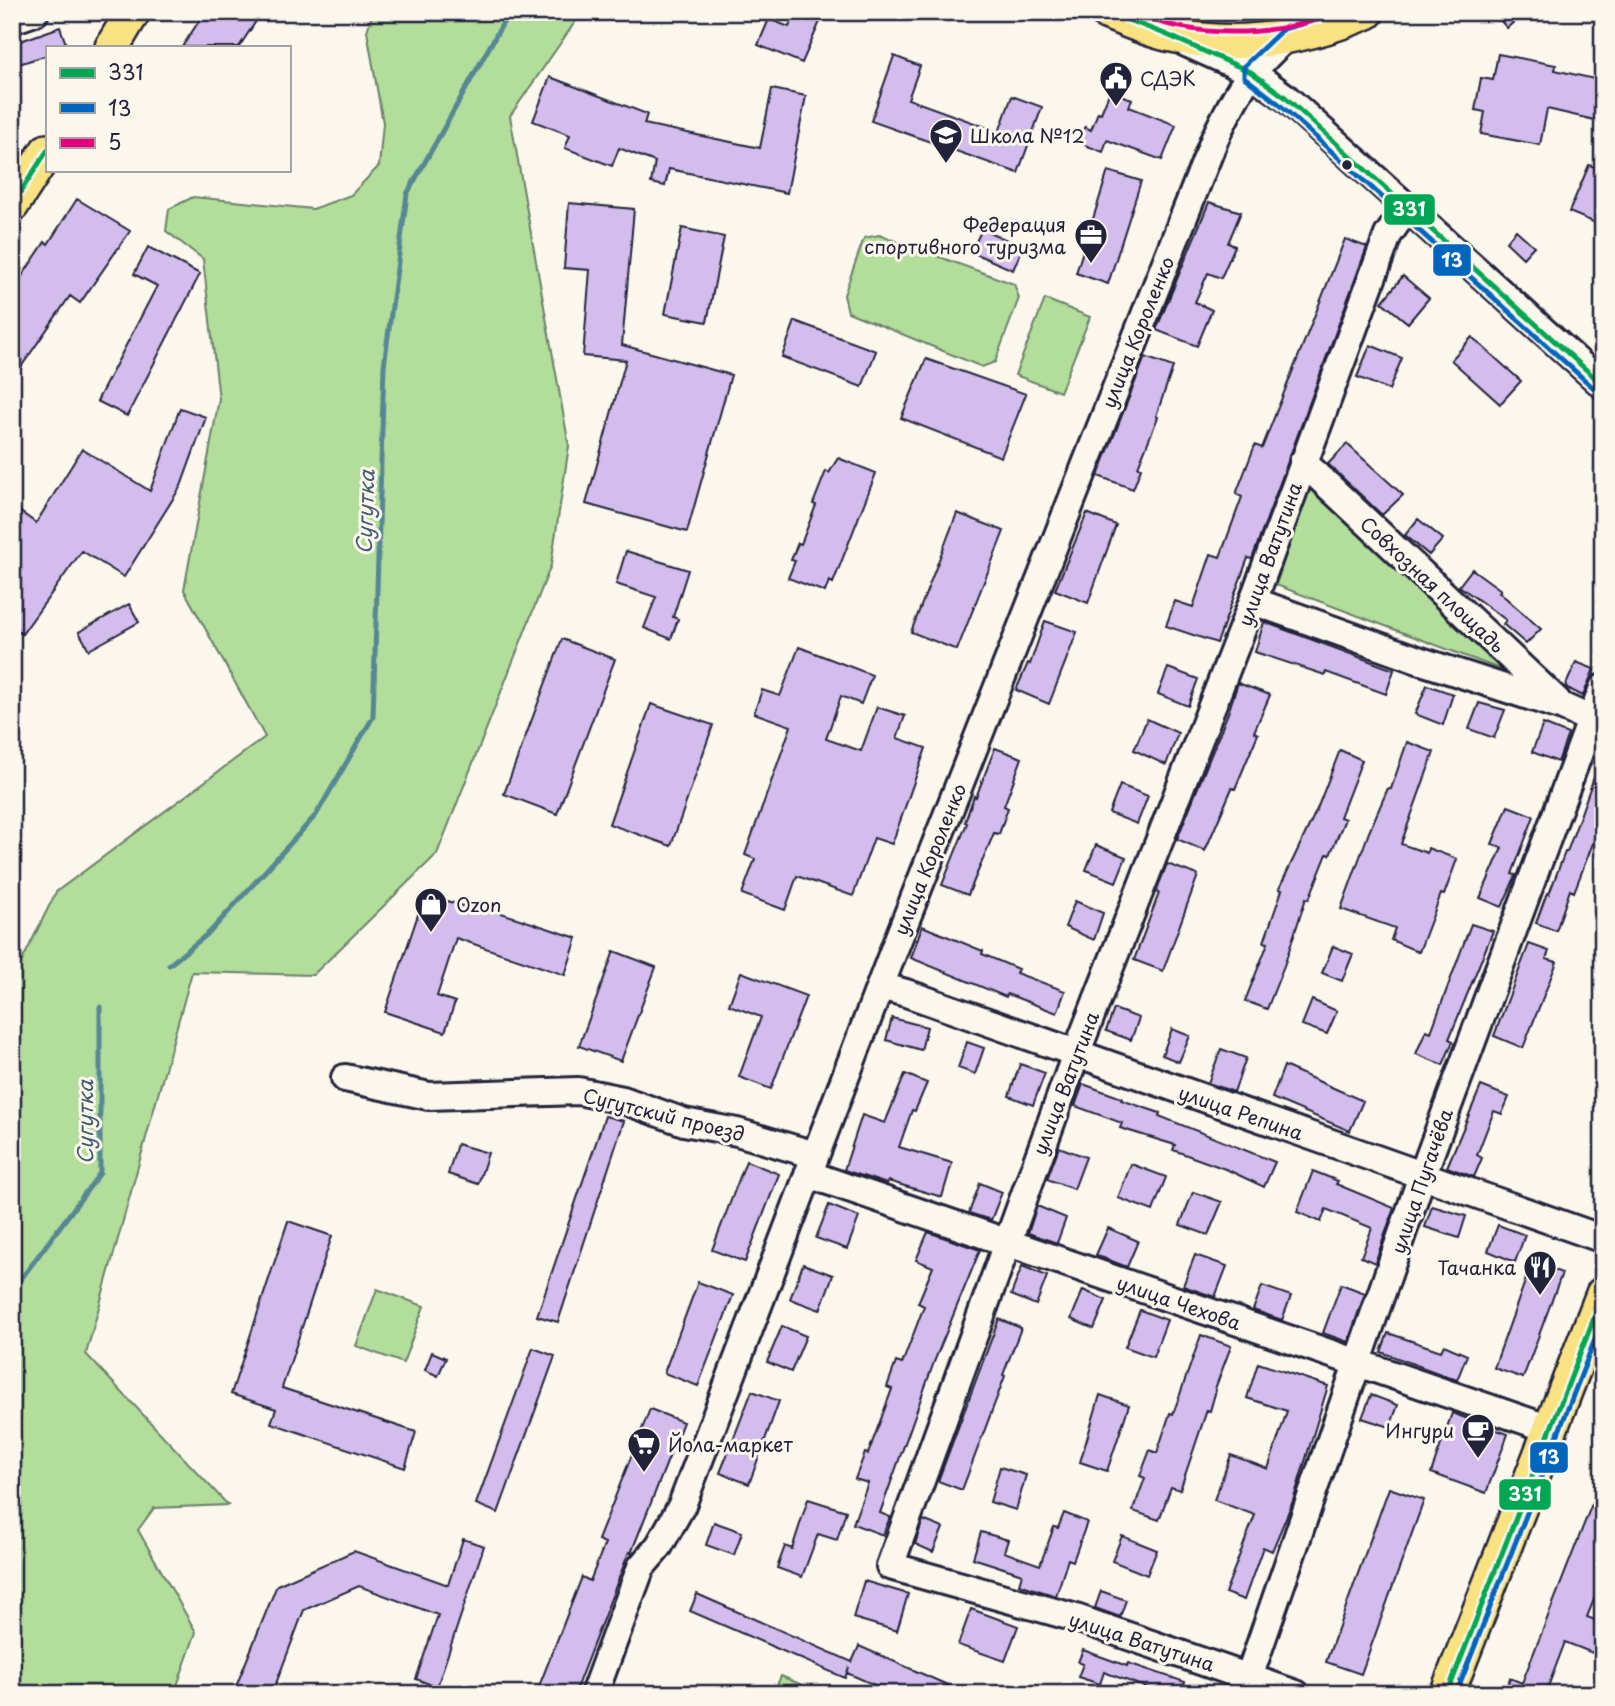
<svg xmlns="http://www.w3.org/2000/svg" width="1615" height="1706" font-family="'Playpen Sans',sans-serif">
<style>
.green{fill:#b2dd9a;stroke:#6a806a;stroke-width:2}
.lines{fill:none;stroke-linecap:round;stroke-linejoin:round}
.stream{stroke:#568794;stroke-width:5}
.building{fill:#d3bded;stroke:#22223b;stroke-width:2}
.minor-casing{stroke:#22223b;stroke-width:32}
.major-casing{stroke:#22223b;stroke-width:38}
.minor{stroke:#fbf7ec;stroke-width:26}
.major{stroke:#f8e281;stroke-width:33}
.bus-1-casing{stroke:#fbf7ec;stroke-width:10}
.bus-2-casing{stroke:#fbf7ec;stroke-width:10}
.bus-3-casing{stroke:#fbf7ec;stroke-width:10}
.bus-1{stroke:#00a651;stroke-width:5}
.bus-2{stroke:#0065bd;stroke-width:5}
.bus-3{stroke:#e5007d;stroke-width:5}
.bus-dot{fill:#22223b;stroke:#fbf7ec;stroke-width:2.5}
.labels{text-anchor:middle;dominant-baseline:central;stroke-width:6;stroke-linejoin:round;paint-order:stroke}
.poi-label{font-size:19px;fill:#22223b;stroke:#fbf7ec;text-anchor:start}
.street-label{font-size:19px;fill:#22223b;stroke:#fbf7ec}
.water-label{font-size:21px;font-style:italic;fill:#405d6f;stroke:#fbf7ec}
.line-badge{stroke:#fbf7ec;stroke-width:2.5}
.badge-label{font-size:19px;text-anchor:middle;font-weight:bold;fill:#fff}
</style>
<rect width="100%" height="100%" fill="#fbf7ec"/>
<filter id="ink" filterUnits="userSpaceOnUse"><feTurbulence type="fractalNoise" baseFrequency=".0143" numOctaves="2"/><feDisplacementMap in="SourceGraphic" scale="14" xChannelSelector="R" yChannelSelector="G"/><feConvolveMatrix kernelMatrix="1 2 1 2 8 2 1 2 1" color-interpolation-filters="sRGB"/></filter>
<g filter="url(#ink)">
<path class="green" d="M373,12h209l-72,104 59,330 -18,119 -114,289 -124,121 -121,-3 -106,382 142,151 -74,3 -16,22 58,102 -22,62h-162v-499l8,-12 -8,-5v-197l44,-89 209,-155 -81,-147 35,-191 -16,-140 -37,-28 3,-22 24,-12 120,12 38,-14 28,-29 4,-43 -16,-92z
M879,235l135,49 5,14 -24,64 -13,5 -134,-55 -4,-17 20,-57z
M1045,299l45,18 -30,75 -45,-17z
M1309,482l220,198 -253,-95z
M377,1289l47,17 -21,57 -47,-17z
M781,1676l33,14 -2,4h-39z"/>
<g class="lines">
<path class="stream" d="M169,965l41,-33 106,-117 57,-98 11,-351 23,-172 102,-182
M12,1291l88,-118v-166"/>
</g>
<path class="building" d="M205,12h57l-23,35h-57z
M795,12h16l11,5 -20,46 -44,-18 11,-26 20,8z
M1493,12h32l-18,16z
M60,27l7,20h-20v8l-31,10 -4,-21z
M1498,54l58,11 -1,5 48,11v41l-56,-13 -7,36 -59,-11 4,-22 -10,-2 6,-32 12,2z
M894,56l26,10 -12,33 91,33 13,-36 30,11 -24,66 -147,-52z
M550,77l97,37 -3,10 116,24 12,-59 34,7 -19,97 -118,-24 -4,17 -14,-3 4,-21 -36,-14 -7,18 -47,-18 5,-13 -37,-14z
M1110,91l22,8 -3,8 47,18 -14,35 -55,-20 -4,12 -24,-9 6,-16 6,3 7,-18 3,1z
M1589,165l14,5v56l-34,-14z
M1108,171l33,10 -33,103 -32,-11z
M77,199l53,32 -50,72 -10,-7 -58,84v-89l33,-49 3,2z
M1209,202l32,10 -13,31 7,3 -14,32 -13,-5 -13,29 17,8 -15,36 -41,-16z
M569,203l65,6 -12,136 109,30 -44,157 -101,-28 40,-144 -43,-4 7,-86 -26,-2z
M682,228l42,9 -17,85 -42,-8z
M982,229l41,18 -10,23 -42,-18z
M1516,230l18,16 -11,12 -17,-16z
M1345,239l22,8 -115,312 -4,-1 -31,85 -51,-17 9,-25 18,6 18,-53 9,3 22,-60 -6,-3 19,-49 7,3z
M148,247l52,27 -73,142 -30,-15 60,-115 -23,-12z
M1403,276l26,22 -21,25 -26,-21z
M795,321l81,30 -14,36 -80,-30z
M1472,337l49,44 -21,23 -49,-44z
M1370,345l32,13 -13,32 -32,-13z
M1145,357l28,10 -17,49 2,1 -20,50 3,1 -8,21 -35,-13z
M926,359l100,35 -25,63 -100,-39z
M180,408l26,9 -25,69 -57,91 -42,-26 -60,83 -10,-7v-121l24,17 46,-74 68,42z
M1347,444l56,51 -21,20 -54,-51z
M838,458l38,15 -43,110 -4,-2 -4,11 -37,-14 7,-17 -4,-1 7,-17 3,1 15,-39 -3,-1 13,-33 3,2z
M957,513l47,18 -47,119 -46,-18z
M1087,513l29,12 -28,78 -33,-13z
M1418,519l25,20 -14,16 -24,-20z
M626,551l62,19 -15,47 5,2 -7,20 -27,-11 12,-31 -40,-13z
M1472,569l29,21 -2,2 42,37 -15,15 -23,-20 3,-4 -47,-34z
M129,604l10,18 -50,28 -10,-18z
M1045,621l32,11 -28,72 -33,-14 12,-27 2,1z
M1264,622l130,48 -8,24 -60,-22 -1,3 -70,-23z
M562,639l53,20 -58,155 -53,-20z
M799,647l73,28 -11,29 -20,-8 -15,43 35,12 16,-44 28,9 -8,22 29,10 -34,96 -18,-6 -21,58 -56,-20 -12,34 -43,-16 13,-35 -10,-4 46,-129 -37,-13 8,-23 18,6z
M1576,662l18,7 -11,27 -18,-9z
M1168,668l30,11 -10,27 -30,-12z
M1238,683l32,12 -16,37 4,2 -13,31 -10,24 -3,-1 -27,63 -28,-12 51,-126z
M1427,685l26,9 -10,31 -28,-11z
M1479,703l26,7 -11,28 -25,-9z
M651,704l62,21 -42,121 -62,-22z
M1147,719l31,14 -12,32 -32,-15z
M1543,724l25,10 -10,28 -26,-10z
M1407,742l27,10 -33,92 26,9 1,-5 29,11 -13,36 -3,-1 -22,58 -28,-12 4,-12 -54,-19 28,-77 19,-44 3,1z
M995,748l27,10 -18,48 4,2 -9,26 -5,-1 -26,62 -26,-10 25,-62 -2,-1 9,-26 2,1z
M1340,750l22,10 -22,57 5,2 -15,36 -3,-1 -18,45 -3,-1 -21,65 -18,46 -22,-8 23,-58 -4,-1 18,-52 -3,-1 38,-80z
M1601,758l2,1v82l-8,-3 -21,54 -4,-2 -14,41 -20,-8 11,-30 2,1 16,-42h2z
M1120,785l28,11 -11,28 -28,-11z
M1508,806l26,10 -22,58 4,1 -14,32 -22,-9 22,-50 -10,-4z
M1096,845l30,12 -10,25 -30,-12z
M1167,864l31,11 -35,96 -29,-11 25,-67 -3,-1z
M425,894l41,13 2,-5 109,36 -12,37 -109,-37 -19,58 18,6 -10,30 -60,-20z
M1075,901l28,12 -9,27 -29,-13z
M1471,924l22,7 -44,108 4,2 -10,24 -27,-11 10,-24 5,2z
M922,926l61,25 -1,3 36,15 -2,4 49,18 -8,22 -50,-19 -1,3 -95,-39z
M1529,944l20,7 -3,8 11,3 -34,86 -29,-12z
M1333,946l20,8 -11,27 -20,-8z
M614,951l42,16 -35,94 -42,-15z
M741,972l65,24 -35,93 -32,-12 22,-60 -32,-12z
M1312,1000l25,11 -10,23 -25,-9z
M1114,1009l25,9 -8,22 -25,-9z
M892,1018l35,9 -6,23 -35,-10z
M1172,1029l18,7 -11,26 -17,-7z
M967,1042l17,6 -9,26 -17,-6z
M1221,1049l25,9 -12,34 -26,-9z
M1020,1064l25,9 -12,32 -24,-9z
M1284,1066l79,35 -13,30 -78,-33z
M905,1074l22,9 -12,28 -3,-1 -13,37 53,16 -10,34 -54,-16 -1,3 -43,-14 18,-55 23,8z
M1083,1084l39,14 -1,2 39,13 -1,3 116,46 -11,25 -36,-17 -55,-20 2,-5 -55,-17 2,-5 -47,-17z
M1481,1086l28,11 -7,17 -8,-3 -17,44 5,3 -8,19 -27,-10z
M605,1116l19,5 -66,201 -21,-6z
M457,1144l31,9 -10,31 -30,-10z
M1059,1147l27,10 -12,32 -27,-10z
M746,1161l33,13 -34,88 -33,-12z
M1131,1164l35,13 -13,34 -35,-13z
M1313,1171l25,10 -2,3 58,24 -19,55 -14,-6 11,-29 -46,-19 -5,13 -24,-10z
M980,1183l22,9 -11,28 -22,-7z
M1193,1192l29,10 -14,33 -28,-10z
M829,1205l30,12 -12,32 -31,-11z
M1037,1206l29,12 -9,25 -29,-10z
M1432,1206l34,10 -7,22 -34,-11z
M288,1221l44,15 -50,152 134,44 -11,36 -134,-45 5,-14 -45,-15z
M1498,1225l27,10 -10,27 -27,-11z
M1108,1228l30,13 -11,26 -31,-12z
M928,1232l52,18 -46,112 -54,151 10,4 -7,18 -30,-11 15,-41 -13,-4 10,-26 3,1 24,-65 -5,-2 9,-25 6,2 22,-58 -6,-3 15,-36 -17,-7z
M1195,1255l32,11 -12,31 -32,-11z
M1532,1262l30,11 -39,105 -29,-10z
M803,1264l30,11 -13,35 -30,-11z
M1022,1266l25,10 -11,29 -25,-10z
M698,1282l35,13 -35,91 -34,-13z
M1341,1284l24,9 -17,49 -25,-9z
M1262,1286l29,10 -9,24 -29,-10z
M1083,1290l23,10 -12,29 -23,-10z
M1140,1310l27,10 -14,37 -28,-10z
M999,1319l22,9 -18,47 2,1 -43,114 -24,-9z
M782,1326l24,10 -15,36 -24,-10z
M1388,1333l53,18 3,-6 23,10 -10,25 -76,-28z
M1201,1335l30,11 -16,43 1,1 -6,21 -3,-1 -27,80 -9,-3 -12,33 -26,-9 12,-33 -5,-2 10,-26 7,3 13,-40 3,1z
M533,1348l22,8 -57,157 -22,-9z
M432,1352l14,6 -8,18 -13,-6z
M1258,1363l70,23 -35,115 -21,50 -9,-4 -19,53 -19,-7 30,-78 -41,-15 17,-45 37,14 19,-58 -40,-13z
M752,1391l27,10 -30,83 -29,-11z
M1100,1395l29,10 -22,66 -27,-9z
M1371,1395l27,10 -8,22 -28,-9z
M650,1409l33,13 -52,131 -2,-1 -55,142h-38l46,-117 8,4 15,-38 -7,-3z
M1452,1413l56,21 -22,59 -55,-20z
M1000,1467l26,8 -10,35 -26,-8z
M1602,1478l1,99 -16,40 16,6v34l-38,-15 -19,50 2,2h-44l6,-16 12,5z
M1389,1488l35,12 -63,174 -35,-12z
M808,1499l38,12 -9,29 -19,-6 -16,43 -25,-9 8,-22 7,3z
M1064,1513l23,9 -14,39 -5,-2 -12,37 -37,-12 3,-10 -49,-16 8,-26 27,8 -4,12 36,13 14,-38 4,1z
M923,1520l20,8 -10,24 -18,-8z
M714,1522l28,10 -8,23 -28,-10z
M1122,1536l35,14 -10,25 -35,-14z
M463,1539l21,7 -47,141 -21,-8 22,-64 -79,-29 -55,24 -32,84h-39l44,-109 77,-34 94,34z
M864,1581l44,13 -11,37 -44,-13z
M1101,1591l25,9 -6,17 -25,-9z
M697,1594l155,68 7,-16 109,48h-73l-48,-21 2,-6 -4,11 -155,-67z
M971,1609l47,17 -13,35 -47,-16z
M1083,1650l44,16 1,-3 57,19 -5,12h-29l2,-4 -49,-18 -4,12 -22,-7 5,-13 -5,-2z"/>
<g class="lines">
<defs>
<path id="minor" d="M12,20l23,-8
M1186,43l65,29 34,25 318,288
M1303,462l254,239
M1253,601l165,59 145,47 27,12
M880,986l26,7 697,246
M345,1078l84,18 149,-5 45,9 61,22 53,10 78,23
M808,1174l742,255
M1249,1677l173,-501 181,-488
M594,1694l47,-127 18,-21 23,-41 213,-558 320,-809c21,-45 34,-68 72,-101
M1296,1694l-220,-76 -186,-52 186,-512 177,-453 135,-366 19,-27"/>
<path id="major" d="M1106,12c19,8 40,17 61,22 68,16 136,5 200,-22
M112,47l21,-35
M12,205l35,-54
M1447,1694l156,-400"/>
</defs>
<use href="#minor" class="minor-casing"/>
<use href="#major" class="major-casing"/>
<use href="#minor" class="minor"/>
<use href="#major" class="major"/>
<defs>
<path id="bus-1" d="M1107,12l58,22 86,38 34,25 318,288
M12,205l35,-54
M1447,1694l156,-399"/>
<path id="bus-2" d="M1345,12l-62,17 -39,37v11l35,27 318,287
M1456,1694l147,-375"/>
<path id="bus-3" d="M1129,12c70,28 143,25 213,0"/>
</defs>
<use href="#bus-1" class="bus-1-casing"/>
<use href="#bus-2" class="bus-2-casing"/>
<use href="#bus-3" class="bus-3-casing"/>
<use href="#bus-1" class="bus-1"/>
<use href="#bus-2" class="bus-2"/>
<use href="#bus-3" class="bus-3"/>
</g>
</g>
<defs>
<symbol id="civic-pin" viewBox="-11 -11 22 30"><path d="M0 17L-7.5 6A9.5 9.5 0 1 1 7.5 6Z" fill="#22223b" stroke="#fbf7ec"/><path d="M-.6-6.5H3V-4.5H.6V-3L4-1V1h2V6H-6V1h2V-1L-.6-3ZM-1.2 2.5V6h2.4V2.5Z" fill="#fff"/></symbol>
<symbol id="school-pin" viewBox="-11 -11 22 30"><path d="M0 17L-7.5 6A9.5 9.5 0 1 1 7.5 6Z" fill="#22223b" stroke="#fbf7ec"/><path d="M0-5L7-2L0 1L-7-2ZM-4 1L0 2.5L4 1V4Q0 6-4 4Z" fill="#fff"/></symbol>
<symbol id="office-pin" viewBox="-11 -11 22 30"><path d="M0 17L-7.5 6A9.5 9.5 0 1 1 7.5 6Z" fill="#22223b" stroke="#fbf7ec"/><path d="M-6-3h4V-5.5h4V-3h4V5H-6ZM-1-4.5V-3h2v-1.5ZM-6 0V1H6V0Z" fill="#fff"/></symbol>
<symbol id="shop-pin" viewBox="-11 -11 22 30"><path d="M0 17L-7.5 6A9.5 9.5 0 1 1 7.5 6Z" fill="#22223b" stroke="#fbf7ec"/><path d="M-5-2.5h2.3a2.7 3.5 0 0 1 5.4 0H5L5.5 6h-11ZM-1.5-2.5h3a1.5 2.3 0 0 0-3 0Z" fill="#fff"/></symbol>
<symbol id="restaurant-pin" viewBox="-11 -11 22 30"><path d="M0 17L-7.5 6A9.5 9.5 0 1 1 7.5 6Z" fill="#22223b" stroke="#fbf7ec"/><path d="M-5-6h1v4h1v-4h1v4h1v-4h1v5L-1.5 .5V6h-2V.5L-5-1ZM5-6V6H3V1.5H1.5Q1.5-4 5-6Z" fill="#fff"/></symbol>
<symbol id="cafe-pin" viewBox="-11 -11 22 30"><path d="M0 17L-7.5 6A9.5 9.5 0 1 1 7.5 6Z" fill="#22223b" stroke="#fbf7ec"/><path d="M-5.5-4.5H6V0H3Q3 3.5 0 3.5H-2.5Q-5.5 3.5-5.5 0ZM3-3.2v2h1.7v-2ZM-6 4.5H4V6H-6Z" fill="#fff"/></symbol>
<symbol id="supermarket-pin" viewBox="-11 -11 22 30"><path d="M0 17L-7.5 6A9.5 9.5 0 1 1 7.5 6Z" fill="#22223b" stroke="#fbf7ec"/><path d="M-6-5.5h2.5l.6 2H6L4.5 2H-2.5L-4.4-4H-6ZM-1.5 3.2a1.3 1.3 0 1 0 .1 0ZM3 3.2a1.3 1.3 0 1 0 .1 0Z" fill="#fff"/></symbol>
</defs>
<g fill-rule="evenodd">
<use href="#civic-pin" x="1097" y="59" width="38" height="52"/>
<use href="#school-pin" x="927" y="116" width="38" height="52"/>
<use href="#office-pin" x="1072" y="216" width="38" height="52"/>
<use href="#shop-pin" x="412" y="885" width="38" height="52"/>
<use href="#restaurant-pin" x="1521" y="1248" width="38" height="52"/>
<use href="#cafe-pin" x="1459" y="1411" width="38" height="52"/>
<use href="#supermarket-pin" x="625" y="1425" width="38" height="52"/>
</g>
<circle class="bus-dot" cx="1347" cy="165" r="6"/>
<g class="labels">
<g class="poi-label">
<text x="1140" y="78">СДЭК</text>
<text x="970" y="135">Школа №12</text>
<text x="1066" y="224" text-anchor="end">Федерация<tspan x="1066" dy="22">спортивного туризма</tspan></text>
<text x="456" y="904">Ozon</text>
<text x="1516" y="1267" text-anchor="end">Тачанка</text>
<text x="1454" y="1430" text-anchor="end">Ингури</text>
<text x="668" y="1444">Йола-маркет</text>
</g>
<g class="street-label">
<text transform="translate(1137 332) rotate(-68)">улица Короленко</text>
<text transform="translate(1269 554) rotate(-70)">улица Ватутина</text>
<text transform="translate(1433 584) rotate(43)">Совхозная площадь</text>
<text transform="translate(929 859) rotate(-68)">улица Короленко</text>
<text transform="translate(1065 1083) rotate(-69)">улица Ватутина</text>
<text transform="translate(1241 1112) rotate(19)">улица Репина</text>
<text transform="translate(664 1114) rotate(14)">Сугутский проезд</text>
<text transform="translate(1421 1181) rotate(-71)">улица Пугачёва</text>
<text transform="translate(1179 1302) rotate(19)">улица Чехова</text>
<text transform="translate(1142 1641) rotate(18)">улица Ватутина</text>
</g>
<g class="water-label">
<text transform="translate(364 512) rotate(-88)">Сугутка</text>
<text transform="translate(84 1122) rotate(-90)">Сугутка</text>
</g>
</g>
<g class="line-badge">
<rect x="1383" y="193" width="53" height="33" rx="7" fill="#00a651"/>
<rect x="1432" y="243" width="40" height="34" rx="7" fill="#0065bd"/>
<rect x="1529" y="1441" width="40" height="33" rx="7" fill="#0065bd"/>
<rect x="1498" y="1478" width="54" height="33" rx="7" fill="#00a651"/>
</g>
<g class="badge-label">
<text x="1409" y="216">331</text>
<text x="1452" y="267">13</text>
<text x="1549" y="1464">13</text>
<text x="1525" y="1501">331</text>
</g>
<rect width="1615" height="1706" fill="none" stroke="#fbf7ec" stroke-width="42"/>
<rect x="21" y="21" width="1573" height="1664" fill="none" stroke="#22223b" stroke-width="2.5" filter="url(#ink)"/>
<rect x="46" y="46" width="245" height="126" fill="#fbf7ec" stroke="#a4a2a5" stroke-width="2"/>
<rect x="60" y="68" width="35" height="10" fill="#00a651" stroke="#a4a2a5" stroke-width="2"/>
<text x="108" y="80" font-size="21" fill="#22223b">331</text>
<rect x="60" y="103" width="35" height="10" fill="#0065bd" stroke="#a4a2a5" stroke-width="2"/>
<text x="108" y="116" font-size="21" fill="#22223b">13</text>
<rect x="60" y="138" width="35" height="10" fill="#e5007d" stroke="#a4a2a5" stroke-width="2"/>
<text x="108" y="150" font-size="21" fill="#22223b">5</text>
</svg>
